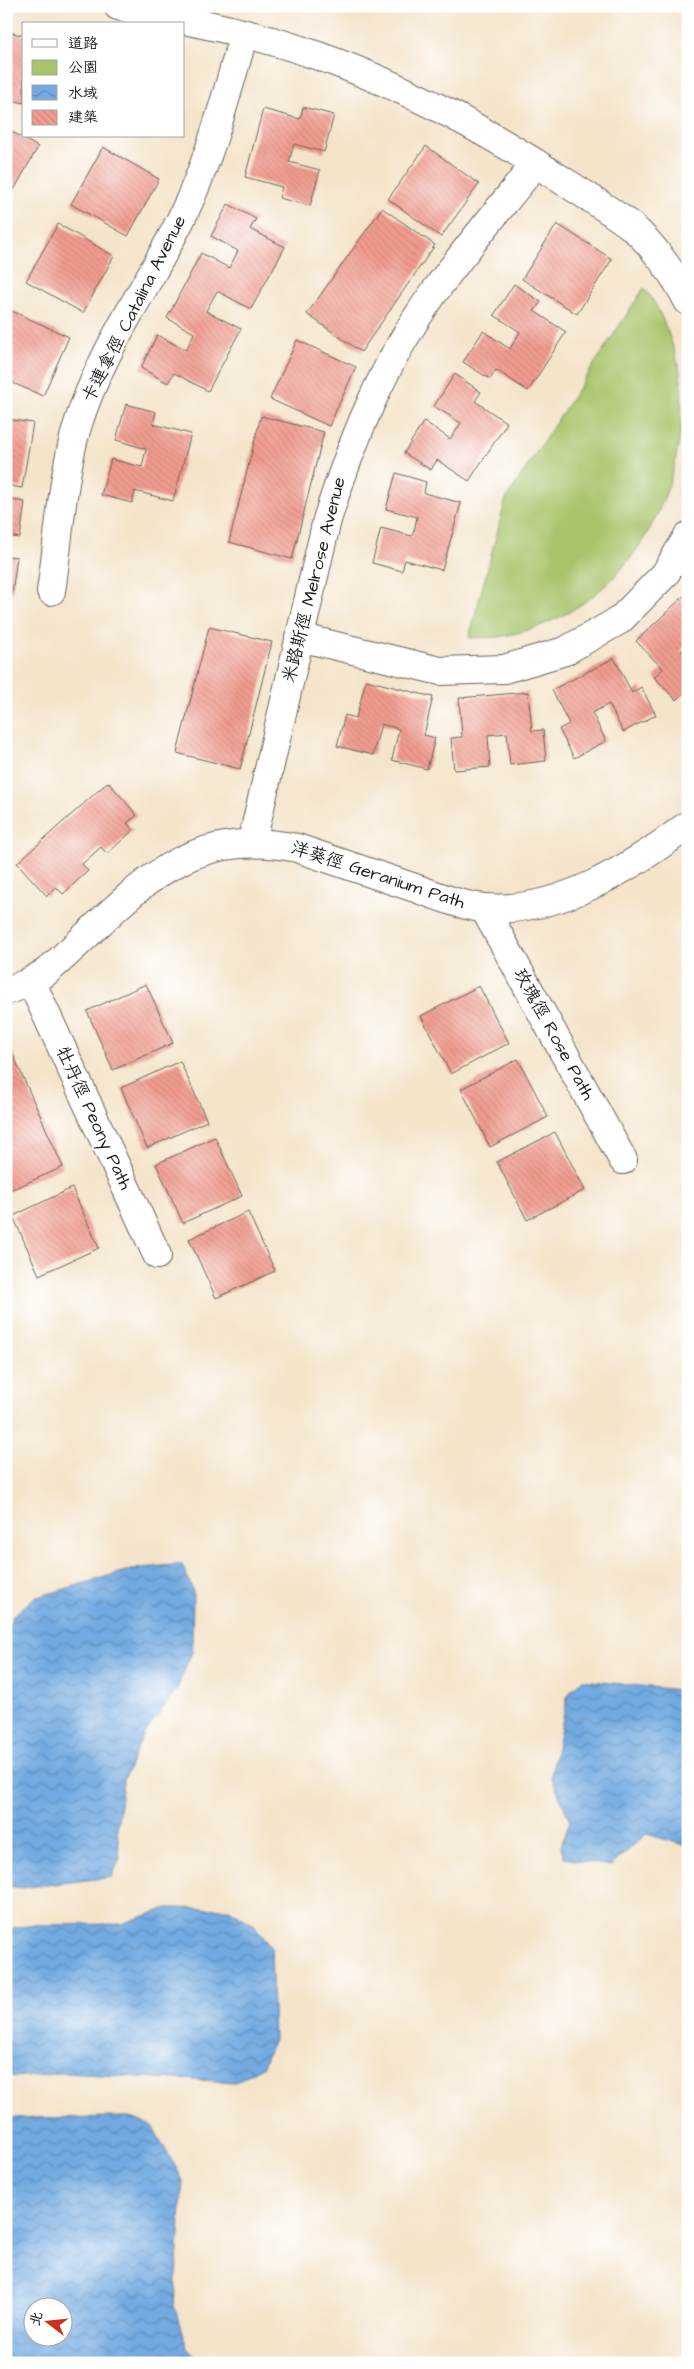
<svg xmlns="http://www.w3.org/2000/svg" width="694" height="2369" font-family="'Architects Daughter','LXGW WenKai TC',sans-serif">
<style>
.green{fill:#a8c56c;stroke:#627044}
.water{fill:url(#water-waves);stroke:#47637e;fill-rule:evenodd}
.building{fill:url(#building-back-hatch)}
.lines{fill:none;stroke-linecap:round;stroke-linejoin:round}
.minor-casing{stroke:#686259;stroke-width:30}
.minor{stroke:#fff;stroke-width:28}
.labels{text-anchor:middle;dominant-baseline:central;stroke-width:4;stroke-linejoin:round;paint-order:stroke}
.street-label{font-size:18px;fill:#1c1c1c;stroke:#fff}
</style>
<defs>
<pattern id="water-waves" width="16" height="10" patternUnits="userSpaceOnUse" patternTransform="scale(1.25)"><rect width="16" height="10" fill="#72aae1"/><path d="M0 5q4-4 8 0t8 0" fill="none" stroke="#5d8ab6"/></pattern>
<pattern id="building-back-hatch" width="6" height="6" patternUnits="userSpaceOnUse" patternTransform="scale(1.25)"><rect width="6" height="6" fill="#f19c8f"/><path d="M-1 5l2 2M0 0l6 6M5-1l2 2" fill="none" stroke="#ce867b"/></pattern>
</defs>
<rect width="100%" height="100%" fill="#fff"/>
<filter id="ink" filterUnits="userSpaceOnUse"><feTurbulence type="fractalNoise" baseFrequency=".02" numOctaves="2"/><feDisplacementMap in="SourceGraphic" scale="10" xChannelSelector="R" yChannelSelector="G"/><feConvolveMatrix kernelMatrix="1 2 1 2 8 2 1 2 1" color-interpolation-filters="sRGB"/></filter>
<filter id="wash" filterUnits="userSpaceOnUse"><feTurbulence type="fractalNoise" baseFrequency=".0096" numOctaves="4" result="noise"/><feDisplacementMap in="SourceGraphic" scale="20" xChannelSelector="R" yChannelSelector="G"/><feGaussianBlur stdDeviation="1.12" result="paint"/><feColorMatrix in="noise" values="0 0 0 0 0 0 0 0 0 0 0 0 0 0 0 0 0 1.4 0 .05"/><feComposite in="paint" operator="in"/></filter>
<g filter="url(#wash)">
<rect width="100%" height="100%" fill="#f4e4ca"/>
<path class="green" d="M644,288c17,19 30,59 36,83 14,123 -56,245 -181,266 -9,1 -20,0 -30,1l37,-139z"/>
<path class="water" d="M182,1564l11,27 -1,61 -16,39 -34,46 -19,45 -6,46 3,30 -8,19 -90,11 -16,-2v-254l7,-16 21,-18 98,-29z
M582,1680l98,10 8,-2v158l-42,-12 -35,32 -47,-8 -3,-12 9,-25 -19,-45 17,-82z
M168,1908l61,1 25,16 17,22 3,92 -12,28 -27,15 -173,-9 -36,4 -20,-1v-147l29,-4 86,-1z
M129,2117l23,9 31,54 -9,126 13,42 14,15h-195v-245zM32,2306h30v30h-30z"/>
<g id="blocks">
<path class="building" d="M6,31l18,5v67l-18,-4z
M303,107l31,8 -10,37 -30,-8 -5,18 31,8 -10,36 -31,-8 3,-11 -37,-10 18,-68 37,10z
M6,128l32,19 -32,57z
M426,146l53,38 -38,53 -53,-38z
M103,147l56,32 -31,57 -57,-32z
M228,204l28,15 -6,10 35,18 -34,62 -34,-18 -11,20 35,18 -33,62 -34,-18 -6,10 -27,-15 16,-33 29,15 4,-8 4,-9 -27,-15 34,-65 28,15 9,-17 -27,-15z
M382,208l53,37 -74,107 -54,-38z
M58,224l56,32 -31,57 -57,-32z
M557,224l55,35 -35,55 -55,-35z
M514,284l27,18 -7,9 32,21 -38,59 -32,-21 -6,9 -27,-17 20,-31 27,18 10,-17 -26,-17z
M10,310l59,27 -26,59 -37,-16v-62z
M297,340l59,27 -27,59 -59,-27z
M455,374l26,18 -6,9 32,22 -38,58 -32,-21 -6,10 -27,-17 20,-32 26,18 6,-8 5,-8 -27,-17z
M126,404l30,8 -3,12 38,10 -18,67 -38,-10 -3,12 -31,-8 10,-36 31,8 4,-18 -30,-9z
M261,416l63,16 -32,127 -63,-17z
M6,419l27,4 -11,65 -16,-3z
M396,473l30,9 -2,11 37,10 -19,67 -37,-10 -3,11 -30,-8 9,-35 31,8 3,-9 2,-10 -31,-8z
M6,499l19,3 -5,36 -14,-2z
M6,556l11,1 -5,37 -6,-1z
M687,593l1,52 -7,6 7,7v31l-12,11 -22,-23 9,-8 -27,-28z
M209,627l63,15 -32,127 -63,-16z
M614,658l18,35 9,-6 15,28 -33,17 -14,-28 -17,9 14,28 -32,17 -15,-29 10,-5 -17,-34z
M366,680l67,17 -9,38 11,3 -8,31 -35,-9 7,-31 -18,-5 -8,31 -36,-9 8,-31 11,3z
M528,692l4,39 11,-1 3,31 -36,4 -3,-32 -19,2 2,32 -36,3 -3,-32 11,-1 -3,-39z
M108,782l29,33 -10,8 6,7 -26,24 -6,-7 -19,17 6,7 -25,23 -7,-7 -9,9 -30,-33z
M146,984l27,59 -60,27 -26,-59z
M479,986l30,57 -58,31 -30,-58z
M10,1048l53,119 -57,25v-143z
M518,1059l30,58 -58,30 -29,-58z
M180,1061l27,60 -60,27 -26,-60z
M555,1132l30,58 -58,30 -30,-58z
M215,1137l27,59 -59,27 -27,-59z
M72,1188l27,60 -60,27 -26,-59z
M248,1212l27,59 -59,27 -27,-59z"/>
</g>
</g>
<g filter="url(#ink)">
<use href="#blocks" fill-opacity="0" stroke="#686259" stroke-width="1"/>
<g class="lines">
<defs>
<path id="minor" d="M118,6c61,13 122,24 180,43 95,31 184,78 267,133 22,14 45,28 66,44 21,17 45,51 57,75
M51,591c8,-52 11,-114 26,-164 23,-76 71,-140 105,-210 28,-58 44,-121 62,-183
M299,637l141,34 64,-2 61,-18 55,-31 45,-46 23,-38
M252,842l75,-322c25,-80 57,-158 106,-226 32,-45 69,-88 103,-131
M484,908l139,252
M31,981l126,274
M6,991l19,-7 20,-11c82,-69 130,-150 252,-125 39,13 77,26 115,39 24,8 48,19 73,21 73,6 147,-41 203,-83"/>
</defs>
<use href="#minor" class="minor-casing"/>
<use href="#minor" class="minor"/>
</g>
</g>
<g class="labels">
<g class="street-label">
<text transform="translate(134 309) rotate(-63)">卡連拿徑 Catalina Avenue</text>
<text transform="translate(314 580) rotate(-76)">米路斯徑 Melrose Avenue</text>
<text transform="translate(378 875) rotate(18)">洋葵徑 Geranium Path</text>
<text transform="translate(554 1034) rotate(61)">玫瑰徑 Rose Path</text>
<text transform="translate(94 1118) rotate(65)">牡丹徑 Peony Path</text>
</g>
</g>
<rect width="694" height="2369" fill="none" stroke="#fff" stroke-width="25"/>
<rect x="22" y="22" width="162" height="115" fill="#ffffff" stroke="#a4a4a4"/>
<rect x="32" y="39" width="25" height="8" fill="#ffffff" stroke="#a4a4a4"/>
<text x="68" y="48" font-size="15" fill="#1c1c1c">道路</text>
<rect x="32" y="60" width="25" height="15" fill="#a8c56c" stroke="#a4a4a4"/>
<text x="68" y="72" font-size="15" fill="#1c1c1c">公園</text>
<rect x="32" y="85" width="25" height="15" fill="url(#water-waves)" stroke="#a4a4a4"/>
<text x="68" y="98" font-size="15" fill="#1c1c1c">水域</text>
<rect x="32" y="110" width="25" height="15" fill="url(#building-back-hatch)" stroke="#a4a4a4"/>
<text x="68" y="122" font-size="15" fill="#1c1c1c">建築</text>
<g transform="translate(48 2322) rotate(286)"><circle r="24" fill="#ffffff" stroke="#a4a4a4"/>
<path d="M0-4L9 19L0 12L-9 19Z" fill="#c8321e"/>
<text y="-8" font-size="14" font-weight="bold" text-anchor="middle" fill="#1c1c1c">北</text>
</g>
</svg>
